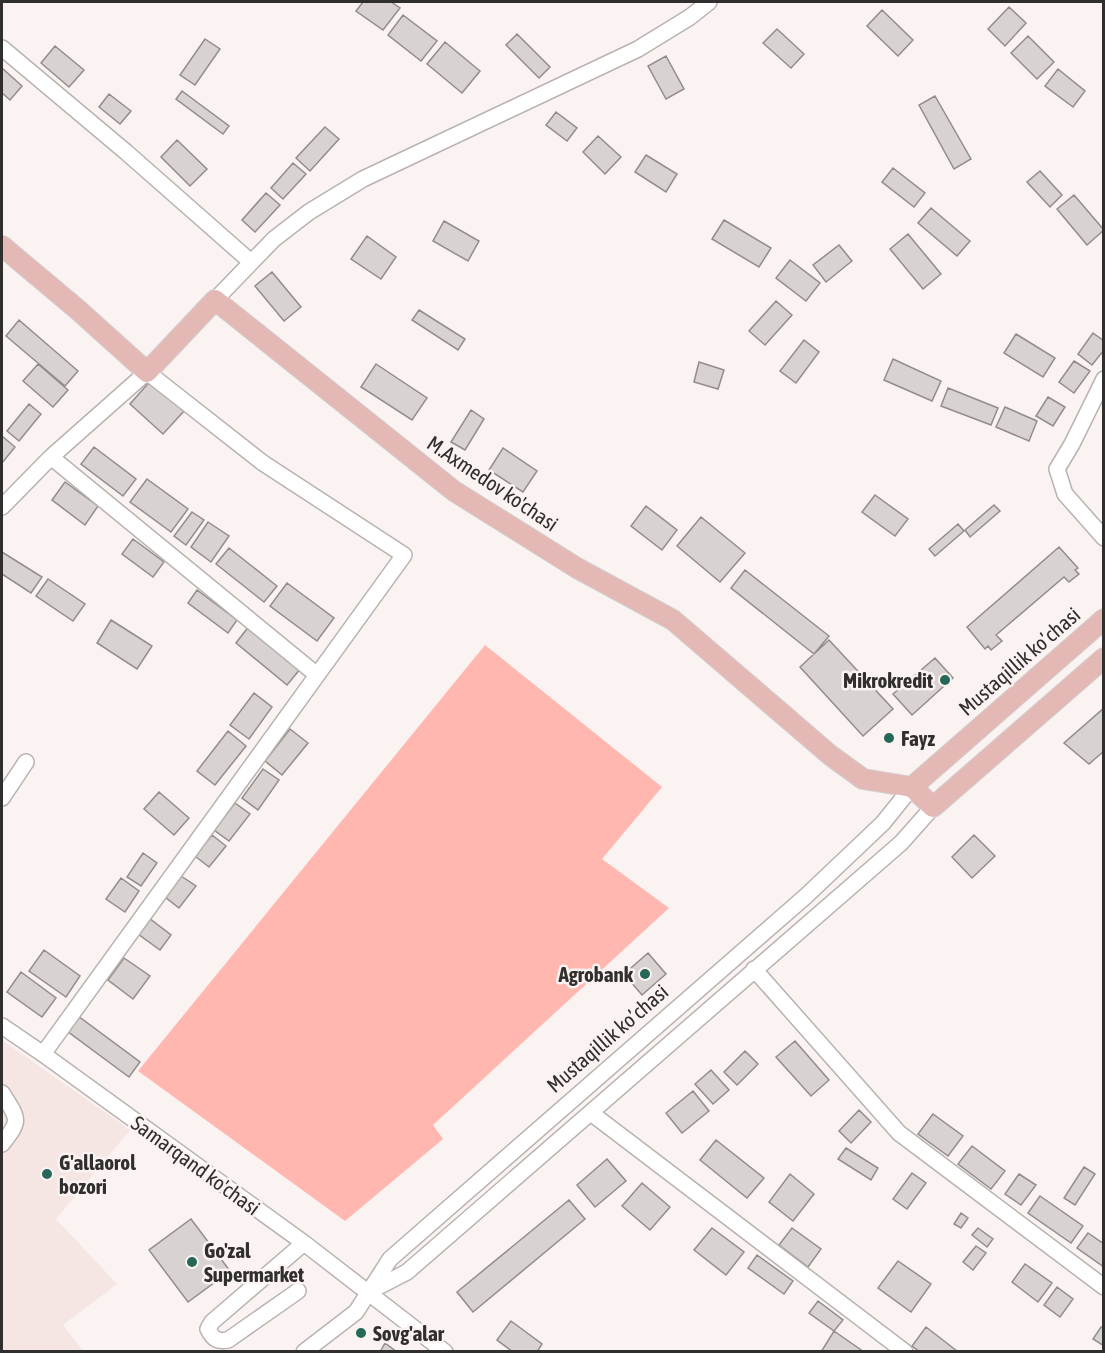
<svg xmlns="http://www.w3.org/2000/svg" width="1105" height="1353" font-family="'Asap Condensed',sans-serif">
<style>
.built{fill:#f5e5e3}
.green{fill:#ffb7b0}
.building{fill:#d8d2d1;stroke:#938c8c;stroke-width:1.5}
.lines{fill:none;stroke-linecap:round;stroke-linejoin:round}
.minor-casing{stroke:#b9b2b1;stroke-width:18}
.major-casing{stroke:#d2d1d1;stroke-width:22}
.minor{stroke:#fff;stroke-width:15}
.major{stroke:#e4b8b4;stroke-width:20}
.poi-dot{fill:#256858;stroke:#faf3f2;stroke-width:2}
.labels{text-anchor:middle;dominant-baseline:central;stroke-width:5;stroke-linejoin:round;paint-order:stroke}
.street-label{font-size:21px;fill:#312e2e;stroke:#faf3f2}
.poi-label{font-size:21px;font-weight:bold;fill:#312e2e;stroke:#faf3f2;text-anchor:start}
</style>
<rect width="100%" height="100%" fill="#faf3f2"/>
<path class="built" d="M2,1040l128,90 -74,89 61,65 -54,41 20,26h-81z"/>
<path class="green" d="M485,645l177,142 -60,72 67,49 -236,217 10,14 -98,82 -207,-150z"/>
<path class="building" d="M363,2h28l9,6 -17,22 -27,-19z
M1009,7l17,16 -21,23 -17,-17z
M882,10l31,30 -15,16 -31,-30z
M403,15l34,26 -16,20 -33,-26z
M777,29l27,25 -13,14 -28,-25z
M517,34l33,33 -11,11 -33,-33z
M1028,36l26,26 -17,17 -26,-26z
M205,39l15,10 -25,36 -15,-10z
M445,42l35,29 -18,22 -35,-29z
M55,46l29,24 -15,17 -28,-24z
M666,56l18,33 -18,10 -18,-33z
M2,68l20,18 -12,14 -8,-7z
M1058,69l27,22 -12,16 -28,-21z
M182,91l47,35 -6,8 -47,-35z
M109,94l22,17 -11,13 -21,-17z
M935,96l36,63 -17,10 -35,-64z
M556,112l21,16 -10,13 -21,-16z
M325,127l14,12 -29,32 -14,-13z
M598,136l23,21 -16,17 -22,-22z
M177,140l30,29 -17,17 -29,-29z
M646,155l31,19 -11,18 -31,-20z
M293,163l13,11 -23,25 -12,-11z
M893,168l32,25 -11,14 -32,-25z
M1040,171l22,24 -12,12 -23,-25z
M266,193l14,12 -25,27 -13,-12z
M1074,195l30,35 -17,15 -30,-36z
M931,208l39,33 -13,15 -39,-33z
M724,220l47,28 -12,19 -47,-28z
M444,221l35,20 -11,20 -35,-20z
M908,234l33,40 -18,15 -33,-40z
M367,236l29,21 -15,22 -30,-20z
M839,245l13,16 -26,21 -13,-17z
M790,260l30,23 -14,18 -30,-23z
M272,272l29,35 -17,14 -29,-35z
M776,301l16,14 -27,30 -16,-14z
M419,310l46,29 -7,11 -46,-30z
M19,320l59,51 -13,15 -59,-50z
M1093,333l11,8v9l-12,15 -14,-11z
M1016,334l39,24 -12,19 -39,-24z
M804,340l15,12 -23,31 -16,-12z
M893,359l48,22 -9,20 -48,-21z
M1074,361l16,10 -16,22 -15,-11z
M699,362l25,8 -6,19 -24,-7z
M38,364l30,26 -15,17 -30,-26z
M376,364l51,34 -15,22 -51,-33z
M152,379l33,31 -22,24 -33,-30z
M948,388l50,20 -7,17 -50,-19z
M1048,397l17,10 -12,19 -17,-10z
M29,404l12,10 -22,27 -12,-10z
M1005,407l32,14 -8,20 -33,-14z
M471,410l13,9 -19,31 -14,-8z
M2,436l13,11 -13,16z
M94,447l42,32 -13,17 -42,-32z
M503,448l34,23 -14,21 -34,-22z
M147,479l41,30 -17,23 -41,-30z
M65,482l33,24 -13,19 -33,-25z
M875,495l33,24 -13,17 -33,-24z
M994,505l6,6 -30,26 -5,-7z
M646,506l31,24 -15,20 -31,-24z
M192,512l12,8 -18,25 -12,-9z
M701,517l44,36 -25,29 -43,-36z
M208,522l21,14 -18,26 -20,-15z
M958,524l6,7 -29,25 -6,-7z
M133,539l31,23 -11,15 -31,-23z
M1059,547l19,21 -3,2 4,4 -10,8 -5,-5 -68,58 6,6 -11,9 -3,-4 -3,3 -18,-22z
M229,548l48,38 -13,16 -48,-38z
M2,552l40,25 -11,16 -29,-19z
M745,570l84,66 -15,18 -83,-66z
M48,579l37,25 -12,17 -37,-25z
M287,583l47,35 -17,23 -47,-35z
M197,590l40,30 -9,13 -40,-30z
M111,620l41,26 -15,23 -40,-26z
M249,626l52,42 -14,17 -51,-42z
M829,640l64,69 -30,27 -63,-69z
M935,658l18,20 -41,37 -19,-21z
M254,693l18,14 -23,32 -19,-14z
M1104,708v43l-15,13 -25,-21z
M290,729l18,14 -26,32 -17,-14z
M228,731l18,15 -31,39 -18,-14z
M263,769l16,11 -21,30 -16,-12z
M159,792l30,26 -15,17 -30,-26z
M235,803l15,11 -21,27 -15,-11z
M212,835l14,11 -17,21 -14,-11z
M974,835l21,21 -23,22 -20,-21z
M143,853l14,10 -16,23 -14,-9z
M181,876l15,10 -17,22 -14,-11z
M121,878l18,13 -14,21 -19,-13z
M149,918l22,17 -11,15 -22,-16z
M44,950l36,26 -14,21 -37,-26z
M648,953l18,21 -24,21 -18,-21z
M124,958l26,18 -17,23 -25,-19z
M21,972l35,26 -14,19 -35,-25z
M78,1016l62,46 -11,15 -62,-46z
M795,1041l34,39 -18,16 -35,-39z
M745,1051l13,13 -21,21 -13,-13z
M711,1070l18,20 -16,14 -18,-20z
M693,1091l16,20 -27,22 -16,-20z
M859,1110l12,12 -20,21 -12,-12z
M933,1114l30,22 -15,20 -30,-22z
M716,1140l48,38 -17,20 -47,-38z
M972,1146l33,25 -14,18 -33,-25z
M846,1148l32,20 -7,12 -33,-21z
M607,1159l19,22 -31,26 -18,-22z
M1084,1167l11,7 -20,31 -11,-7z
M912,1173l14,10 -19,26 -14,-10z
M790,1174l24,20 -21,27 -24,-19z
M1019,1174l17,11 -15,20 -16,-11z
M642,1183l28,24 -20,23 -28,-24z
M1040,1196l43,30 -12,17 -43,-30z
M569,1200l16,19 -112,93 -16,-20z
M961,1213l7,5 -7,10 -7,-4z
M191,1219l39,52 -42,31 -39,-52z
M712,1228l32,24 -18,23 -32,-25z
M792,1228l29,21 -13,18 -29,-22z
M978,1228l15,11 -6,8 -15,-12z
M1088,1233l16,11v23l-27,-19z
M976,1246l10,7 -13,17 -10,-8z
M757,1255l36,26 -9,13 -36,-26z
M898,1261l33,23 -20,28 -33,-24z
M1025,1264l27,19 -14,19 -26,-20z
M1057,1287l16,12 -13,18 -16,-12z
M818,1301l25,19 -9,11 -25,-18z
M511,1321l31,23 -5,8h-24l-16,-12z
M926,1327l31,24 -1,1h-36l-8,-6z
M1101,1327l3,2v17l-11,-7z
M834,1331l30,21h-43z
M385,1343l12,9h-17z"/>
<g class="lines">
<defs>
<path id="minor" d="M2,48l124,104 125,110
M215,300l59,-61 35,-27 54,-33 275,-130 52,-32 19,-15
M1104,379l-32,65 -15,25 8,25 39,44
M51,457l266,218
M2,507l49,-50 96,-85 116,91 141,92 -361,499
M2,798l24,-36
M754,969l145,164 205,154
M2,1026l41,28 261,189 141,109
M2,1093c16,26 20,26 0,51
M591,1113l314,239
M298,1291l-70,49c-11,2 -15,-1 -20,-11l4,-7 92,-79
M370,1291l37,-19 494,-429 32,-36
M304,1352l52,-40 34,-53 416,-363 77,-73 29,-36"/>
<path id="major" d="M2,246l75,63 70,63 68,-72 239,191 123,77 96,52 157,135 33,24 49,8 21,20 171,-149
M912,787l192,-168"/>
</defs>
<use href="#minor" class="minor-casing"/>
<use href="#major" class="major-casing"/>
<use href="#minor" class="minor"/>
<use href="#major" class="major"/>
</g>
<g class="poi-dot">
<circle cx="945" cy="680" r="6"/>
<circle cx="889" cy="738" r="6"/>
<circle cx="645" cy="974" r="6"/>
<circle cx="47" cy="1174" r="6"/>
<circle cx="192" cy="1262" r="6"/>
<circle cx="361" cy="1333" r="6"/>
</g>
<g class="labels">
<g class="street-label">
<text transform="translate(493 483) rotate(34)">M.Axmedov ko'chasi</text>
<text transform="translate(1019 661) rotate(-41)">Mustaqillik ko’chasi</text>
<text transform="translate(607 1038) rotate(-41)">Mustaqillik ko’chasi</text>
<text transform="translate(196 1165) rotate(36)">Samarqand ko'chasi</text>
</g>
<g class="poi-label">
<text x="933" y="680" text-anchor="end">Mikrokredit</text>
<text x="901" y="738">Fayz</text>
<text x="633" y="974" text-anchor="end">Agrobank</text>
<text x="59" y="1162">G'allaorol<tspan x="59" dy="24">bozori</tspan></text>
<text x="204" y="1250">Go'zal<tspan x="204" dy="24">Supermarket</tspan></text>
<text x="373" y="1333">Sovg'alar</text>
</g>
</g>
<rect width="1105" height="1353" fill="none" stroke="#312e2e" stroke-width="6"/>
</svg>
